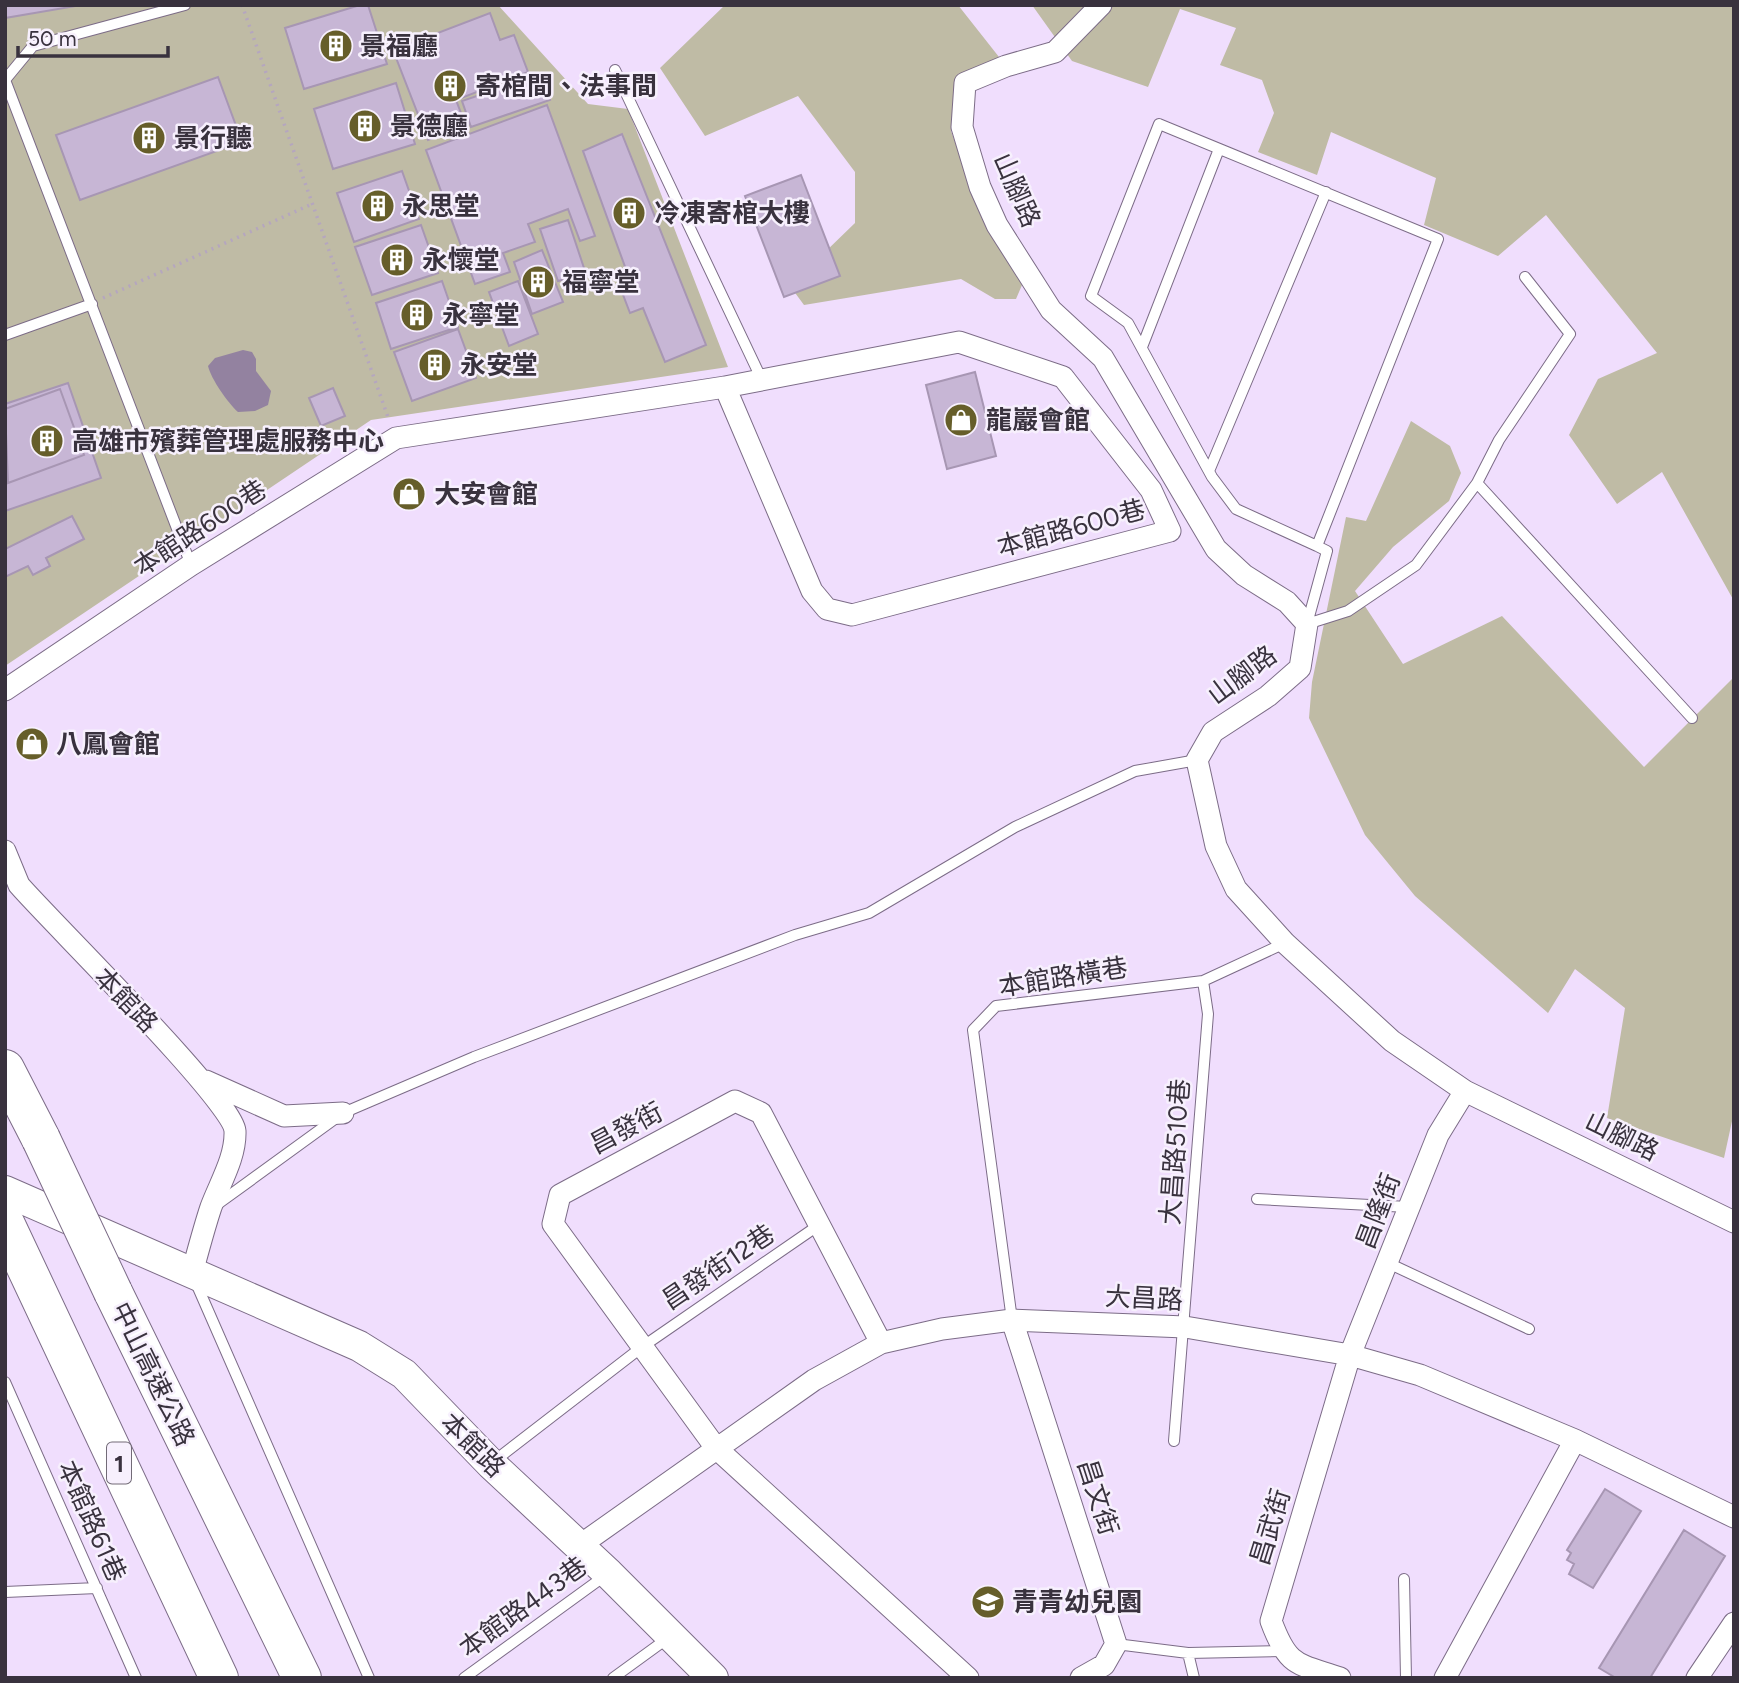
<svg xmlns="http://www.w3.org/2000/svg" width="1739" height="1683" font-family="Figtree,'Noto Sans TC',sans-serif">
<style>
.green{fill:#bfbba5}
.water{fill:#9382a0}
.building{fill:#c7b6d5;stroke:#a796b3;stroke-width:2}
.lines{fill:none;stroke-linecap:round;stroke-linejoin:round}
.lane-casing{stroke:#7c6c87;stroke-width:12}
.street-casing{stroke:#7c6c87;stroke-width:23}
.secondary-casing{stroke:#7c6c87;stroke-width:32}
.highway-casing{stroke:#7c6c87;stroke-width:40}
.path{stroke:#b5a6bf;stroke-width:3.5;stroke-dasharray:2 5;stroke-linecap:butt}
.lane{stroke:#fff;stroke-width:10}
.street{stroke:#fff;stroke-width:21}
.secondary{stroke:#fff;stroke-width:30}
.highway{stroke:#fff;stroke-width:38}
.highway-bridge-casing{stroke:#7c6c87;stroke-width:40;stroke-linecap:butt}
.highway-bridge{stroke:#fff;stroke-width:38}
.labels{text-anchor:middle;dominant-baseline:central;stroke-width:5;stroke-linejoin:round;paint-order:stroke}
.shield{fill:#f7f0fd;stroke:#726b77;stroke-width:2}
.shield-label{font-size:24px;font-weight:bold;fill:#39323e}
.poi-label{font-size:26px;font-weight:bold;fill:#39323e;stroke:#f7f0fd;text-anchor:start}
.street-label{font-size:26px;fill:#39323e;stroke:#f7f0fd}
</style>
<rect width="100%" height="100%" fill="#f0defd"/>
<path class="green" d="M5,5h493l90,99 40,5 100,258 -357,53 -366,246z
M725,5h233l41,52 -44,25 -4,49 20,55 51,99 -6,14h-21l-34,-20 -157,26 -14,-19 65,-63v-51l-57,-76 -93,40 -45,-68z
M1032,5h702v596l-72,-129 -45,32 -48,-69 29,-56 59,-26 -111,-138 -48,41 -74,-31 12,-47 -105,-46 -14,43 -59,-23 16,-39 -12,-33 -42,-15 16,-37 -56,-19 -32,78 -76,-26z
M1411,421l39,25 11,27 -12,28 -56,46 -38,44 48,73 99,-48 142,151 90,-90v435l-10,46 -117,-40 18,-110 -50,-39 -27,44 -133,-117 -50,-61 -56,-117 3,-36 34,-165 20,4z"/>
<path class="water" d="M243,350l9,2 4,7v12l15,20 -3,14 -13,6 -17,1c-10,-9 -27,-33 -30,-46l7,-8z"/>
<path class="building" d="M5,5h71v1l-71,12z
M360,5h8l19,59 -83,25 -19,-61z
M490,13l10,27 14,-5 14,37 -72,28 10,26 -38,14 -35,-90z
M541,74l9,26 -79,27 -9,-26z
M218,77l24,65 -162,58 -24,-65z
M396,83l19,61 -82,25 -19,-60z
M547,105l48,131 -15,5 -12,-32 -40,15 7,18 -32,11 7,19 -35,12 -49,-134z
M622,134l84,211 -41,17 -22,-54 -13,5 -13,-34 11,-4 -45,-124z
M402,171l17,48 -65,23 -17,-49z
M801,175l39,101 -56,21 -39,-101z
M568,220l18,54 -28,7 -18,-52z
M421,225l17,48 -66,22 -17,-48z
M542,250l21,52 -31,12 -18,-52z
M442,281l16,46 -67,22 -15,-46z
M518,281l20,53 -29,12 -20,-54z
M458,329l18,49 -64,23 -18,-49z
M975,372l21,84 -49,13 -21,-84z
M68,383l33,95 -96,33v-107z
M333,388l12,28 -24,10 -12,-28z
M60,389l24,66 -76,28 -3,-74z
M72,516l12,23 -38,19 4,8 -17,9 -5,-9 -23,11v-28z
M1605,1489l36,22 -48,77 -24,-14 5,-10 -7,-4 4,-7 -4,-3z
M1684,1530l41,26 -75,122h-34l-17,-10z"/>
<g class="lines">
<defs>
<path id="lane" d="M615,70l147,310
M5,80l186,485
M5,80l28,-34 152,-41
M5,335l87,-31
M1142,347l77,-198
M1209,471l117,-279
M1477,483l22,-43 71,-106 -45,-57
M1307,624l20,-73 -10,-5 -81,-37 -24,-32 -84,-154 -37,-27 68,-172 279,115 -121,307
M1307,624l41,-13 68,-46 61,-82 215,235
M1257,1199l151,8
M215,1206l128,-93 131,-56 321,-122 74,-22 146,-86 120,-56 62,-11
M1388,1263l141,66
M196,1283l173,395
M1012,1320l-39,-290 23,-24 207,-25 82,-38
M5,1382l131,296
M1174,1441l34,-427 -5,-33
M493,1462l149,-115 177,-122
M1404,1579l2,99
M5,1592l92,-4
M1116,1644l72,9 94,-2
M1188,1653l6,25
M464,1678l142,-103
M613,1678l55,-40"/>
<path id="street" d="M1101,5l-46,47 -49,14 -41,17 -3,44 18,60 17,38 54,85 52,48 113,191 28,26 43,27 20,22 -7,44 -32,28 -55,36 -16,28 19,86 20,43 49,54 107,98 73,50 269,131
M5,690l186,-125 205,-127 329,-51 234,-45 104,35 88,113 19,41 -318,84 -25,-6 -15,-18 -87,-204
M5,851l14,34c32,37 214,216 216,246 1,26 -15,52 -24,76 -7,21 -13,44 -19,66
M206,1081l78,35 59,-3
M1012,1320l104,324 -12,21 -23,13
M881,1343l-120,-230 -26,-12 -175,94 -7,29 163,224 252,230
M579,1546l235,-166 67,-37 61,-14 70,-9 173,7 165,28 70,20 155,65 159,77
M1340,1678c-44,-15 -52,-11 -69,-57l79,-266 88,-220 27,-44
M1445,1678l130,-238
M1697,1678l37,-55"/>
<path id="secondary" d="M5,1191l354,155 45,28 87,90 118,110 104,104"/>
<path id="highway" d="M5,1069l36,70
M5,1223l214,455
M113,1292l189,386"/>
</defs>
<use href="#lane" class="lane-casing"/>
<use href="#street" class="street-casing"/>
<use href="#secondary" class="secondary-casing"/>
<use href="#highway" class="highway-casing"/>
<path class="path" d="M242,5l147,415
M103,298l209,-94"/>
<use href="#lane" class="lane"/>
<use href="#street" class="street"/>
<use href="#secondary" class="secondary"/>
<use href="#highway" class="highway"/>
<defs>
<path id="highway-bridge" d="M41,1139l72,153"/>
</defs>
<use href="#highway-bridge" class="highway-bridge-casing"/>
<use href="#highway-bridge" class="highway-bridge"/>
</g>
<defs>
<symbol id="building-disc" viewBox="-11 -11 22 22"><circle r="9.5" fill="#665e2a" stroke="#f7f0fd"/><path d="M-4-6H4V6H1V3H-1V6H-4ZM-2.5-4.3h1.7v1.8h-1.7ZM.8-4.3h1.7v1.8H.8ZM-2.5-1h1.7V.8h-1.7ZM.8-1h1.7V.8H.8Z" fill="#fff"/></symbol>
<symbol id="shop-disc" viewBox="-11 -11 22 22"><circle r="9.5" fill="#665e2a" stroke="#f7f0fd"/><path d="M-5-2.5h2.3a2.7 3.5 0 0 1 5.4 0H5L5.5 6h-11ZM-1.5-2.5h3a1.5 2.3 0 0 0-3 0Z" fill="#fff"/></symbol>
<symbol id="school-disc" viewBox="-11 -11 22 22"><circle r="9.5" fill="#665e2a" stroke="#f7f0fd"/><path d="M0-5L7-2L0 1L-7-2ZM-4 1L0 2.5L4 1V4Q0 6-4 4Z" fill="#fff"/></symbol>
</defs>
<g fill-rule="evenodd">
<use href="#building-disc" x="317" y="27" width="38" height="38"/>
<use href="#building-disc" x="431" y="67" width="38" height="38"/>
<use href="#building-disc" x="346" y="107" width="38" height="38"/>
<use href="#building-disc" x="130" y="119" width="38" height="38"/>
<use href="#building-disc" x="359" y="187" width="38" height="38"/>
<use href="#building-disc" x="610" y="194" width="38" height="38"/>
<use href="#building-disc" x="378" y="241" width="38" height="38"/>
<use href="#building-disc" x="519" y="263" width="38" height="38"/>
<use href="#building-disc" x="398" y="296" width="38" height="38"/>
<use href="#building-disc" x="416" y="346" width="38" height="38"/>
<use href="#shop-disc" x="942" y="401" width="38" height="38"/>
<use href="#building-disc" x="28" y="422" width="38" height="38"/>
<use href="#shop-disc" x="390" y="475" width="38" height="38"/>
<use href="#shop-disc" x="13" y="725" width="38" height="38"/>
<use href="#school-disc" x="969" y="1583" width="38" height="38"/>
</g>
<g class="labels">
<rect class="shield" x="107" y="1442.5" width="24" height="41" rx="5"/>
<g class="shield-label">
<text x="119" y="1463">1</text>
</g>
<g class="poi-label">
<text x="360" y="46">景福廳</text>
<text x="475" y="86">寄棺間、法事間</text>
<text x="390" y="126">景德廳</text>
<text x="174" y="138">景行聽</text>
<text x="402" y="206">永思堂</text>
<text x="654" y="213">冷凍寄棺大樓</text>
<text x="422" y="260">永懷堂</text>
<text x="562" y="282">福寧堂</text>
<text x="442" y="315">永寧堂</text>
<text x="460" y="365">永安堂</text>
<text x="986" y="420">龍巖會館</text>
<text x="72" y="441">高雄市殯葬管理處服務中心</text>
<text x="434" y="494">大安會館</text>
<text x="56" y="744">八鳳會館</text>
<text x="1012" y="1602">青青幼兒園</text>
</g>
<g class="street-label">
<text transform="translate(1017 190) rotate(66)">山腳路</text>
<text transform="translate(200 528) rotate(-33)">本館路600巷</text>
<text transform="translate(1071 528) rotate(-15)">本館路600巷</text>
<text transform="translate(1242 675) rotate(-37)">山腳路</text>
<text transform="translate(1063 977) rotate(-9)">本館路橫巷</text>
<text transform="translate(126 1000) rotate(46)">本館路</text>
<text transform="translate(626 1128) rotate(-28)">昌發街</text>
<text transform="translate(1622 1136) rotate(26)">山腳路</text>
<text transform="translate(1175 1152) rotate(-86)">大昌路510巷</text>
<text transform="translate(1378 1211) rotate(-69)">昌隆街</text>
<text transform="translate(718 1267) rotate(-34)">昌發街12巷</text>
<text transform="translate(1144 1298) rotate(3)">大昌路</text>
<text transform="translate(153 1374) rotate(64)">中山高速公路</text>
<text transform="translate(473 1445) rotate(45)">本館路</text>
<text transform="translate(1098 1497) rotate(72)">昌文街</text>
<text transform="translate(92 1521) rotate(66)">本館路61巷</text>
<text transform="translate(1270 1527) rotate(-73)">昌武街</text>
<text transform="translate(523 1607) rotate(-36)">本館路443巷</text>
</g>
</g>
<rect width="1739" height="1683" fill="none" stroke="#39323e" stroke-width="14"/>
<path d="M18 46v10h150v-10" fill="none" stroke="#39323e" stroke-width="3.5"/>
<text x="28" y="46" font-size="21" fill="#39323e" stroke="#f7f0fd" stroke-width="5" paint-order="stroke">50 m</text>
</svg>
